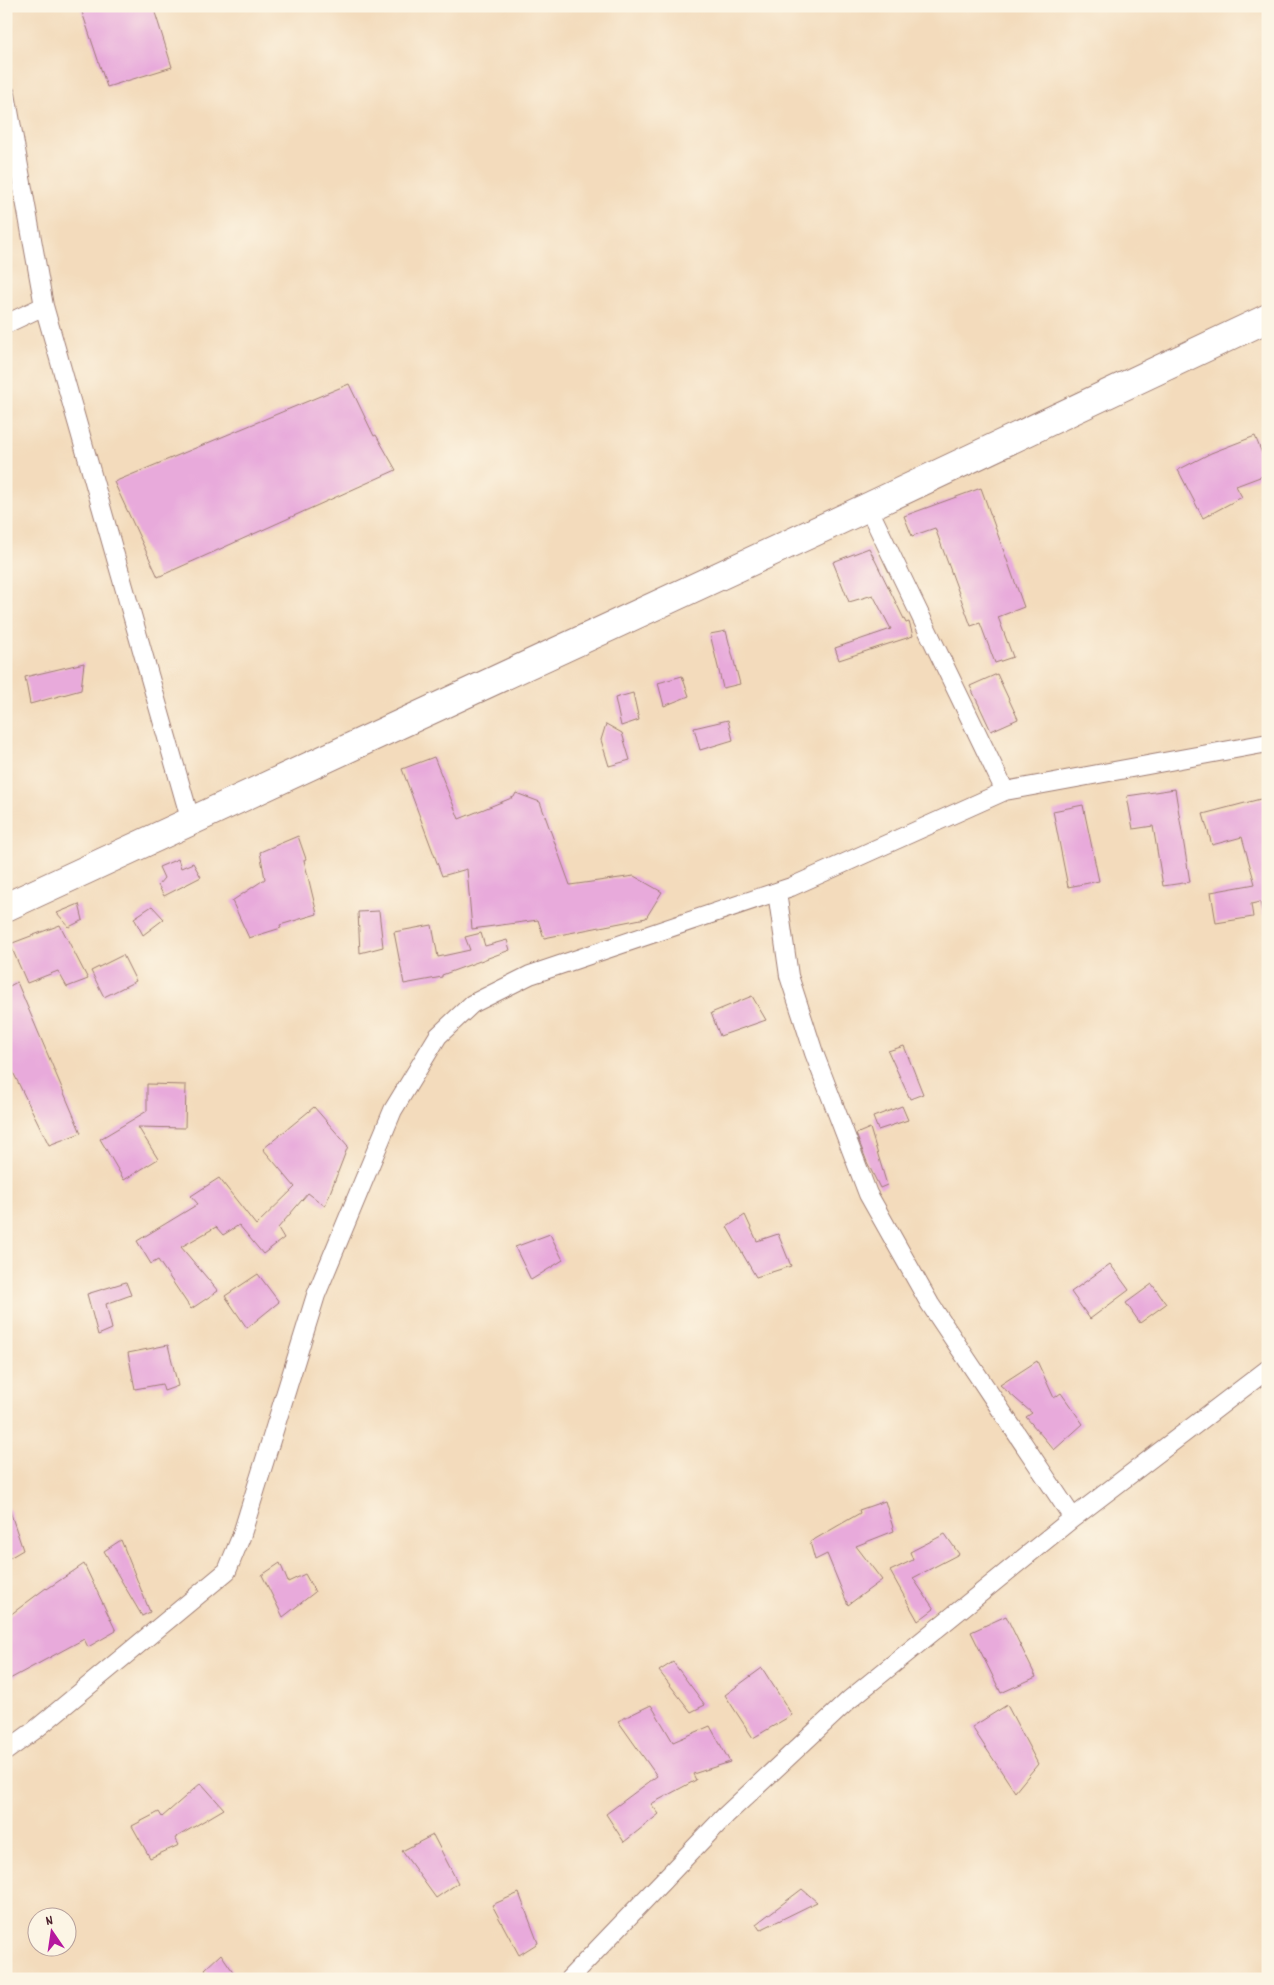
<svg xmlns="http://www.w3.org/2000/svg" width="1274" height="1985" font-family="Dekko,sans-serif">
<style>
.building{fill:#e8aadb}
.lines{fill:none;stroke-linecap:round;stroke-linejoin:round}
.minor-casing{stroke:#9e7d74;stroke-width:20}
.primary-casing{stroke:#9e7d74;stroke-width:30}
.minor{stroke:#fff;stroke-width:18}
.primary{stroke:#fff;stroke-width:28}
</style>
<rect width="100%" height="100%" fill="#fcf5e5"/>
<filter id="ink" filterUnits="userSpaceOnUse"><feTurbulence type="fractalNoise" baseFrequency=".02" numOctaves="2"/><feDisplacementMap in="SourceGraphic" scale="10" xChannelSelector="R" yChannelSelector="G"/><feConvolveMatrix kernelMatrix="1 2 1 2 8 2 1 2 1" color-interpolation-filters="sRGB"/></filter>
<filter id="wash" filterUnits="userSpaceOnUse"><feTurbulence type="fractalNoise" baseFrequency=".0096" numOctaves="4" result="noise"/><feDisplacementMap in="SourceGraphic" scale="20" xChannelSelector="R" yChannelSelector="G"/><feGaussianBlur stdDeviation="1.12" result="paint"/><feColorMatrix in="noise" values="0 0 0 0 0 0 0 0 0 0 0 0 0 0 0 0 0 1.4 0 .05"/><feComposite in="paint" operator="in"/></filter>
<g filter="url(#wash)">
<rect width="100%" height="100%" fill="#f3dbbc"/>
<g id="blocks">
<path class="building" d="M80,6h73l19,61 -65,20z
M349,384l25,52 2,-1 20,35 -238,107 -44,-95z
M1255,436l13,32v6l-32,12 6,11 -39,21 -25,-48 33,-17z
M981,488l43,119 -26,10 15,40 -18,6 -15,-40 -9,3 -36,-98 -23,8 -8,-20z
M869,548l37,75 3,-1 4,14 -74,24 -4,-12 56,-19 -18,-34 -24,7 -16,-40z
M726,631l14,53 -17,4 -13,-54z
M84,663l-3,27 -51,14 -5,-27z
M997,674l21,45 -27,12 -21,-45z
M682,676l7,20 -25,10 -6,-23z
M633,693l6,27 -18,6 -6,-28z
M728,720l5,20 -33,10 -6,-22z
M606,724l16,9 8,27 -21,6 -8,-26z
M434,757l25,62 55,-22 2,-4 24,9 30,83 64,-9 28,16 -16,26 -102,20 -6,-18 -66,9 -5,-60 -25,7 -40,-107z
M1175,789l15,93 -27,4 -10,-60 -20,3 -6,-33z
M1268,797v33l-4,1 4,14v69l-5,1 -3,-13 -9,2 2,13 -37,6 -5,-31 44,-8 -13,-47 -30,8 -9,-31z
M1083,805l16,76 -31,6 -15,-76z
M298,836l8,23 -2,1 13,54 -37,11 1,3 -32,10 -17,-37 33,-22 -5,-27z
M178,859l3,9 12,-5 8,14 -37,19 -6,-11 6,-7 -5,-11z
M79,904l4,16 -14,7 -12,-14z
M152,906l12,13 -21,16 -9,-17z
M379,911l4,36 -23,6 -2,-41z
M60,925l28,54 -21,8 -9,-16 -31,12 -17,-39z
M432,925l6,32 32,-7 -5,-13 16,-4 4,13 22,-6 3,10 -68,25v2l-38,7 -10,-52z
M123,955l13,26 -32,16 -13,-26z
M17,982l64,151 -32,12 -43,-87v-70z
M752,996l14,24 -46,16 -9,-23z
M904,1046l19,48 -13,5 -22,-48z
M147,1084l39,1 -1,43 -47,-1 20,32 -34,21 -24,-41 47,-28z
M902,1106l6,14 -30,10 -5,-13z
M314,1107l34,39 -23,60 -17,-13 -30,35 6,10 -21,16 -24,-29 -16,10 -7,-8 -35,20 37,44 -27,18 -33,-49 -7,4 -14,-23 61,-37 -7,-8 28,-18 37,47 39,-38 -32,-38z
M870,1128l17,57 -7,3 -13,-26 -11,-28z
M745,1215l12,26 21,-7 13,32 -35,11 -29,-50z
M550,1234l13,26 -32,20 -16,-33z
M1110,1264l19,26 -39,29 -19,-27z
M258,1274l21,28 -32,26 -22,-32z
M126,1282l5,13 -25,9 6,25 -14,6 -11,-41z
M1152,1284l14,20 -26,19 -14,-20z
M168,1345l10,41 -14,5 -2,-7 -27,5 -7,-36z
M1037,1361l17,37 7,-5 22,31 -29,26 -28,-33 6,-4 -32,-28z
M885,1501l9,30 -38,15 26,34 -34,25 -21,-51 -12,6 -5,-18 50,-29 -1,-3z
M6,1508h3l14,42 -17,10z
M945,1534l14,20 -46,24 21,31 -16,12 -28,-50 23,-11 -3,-8z
M121,1540l29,72 -8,4 -38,-65z
M280,1563l8,19 17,-8 10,18 -32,25 -21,-42z
M84,1564l32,67 -28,16 -4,-8 -78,42v-63l40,-30 1,1z
M1006,1616l30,61 -35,16 -30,-61z
M673,1662l32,43 -14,7 -32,-41z
M762,1668l30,47 -39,23 -28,-43z
M651,1705l22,37 37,-16 20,36 -37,12 3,6 -45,24 8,10 -35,28 -18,-28 51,-38 -39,-55z
M1007,1705l31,59 -23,28 -43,-65z
M201,1783l23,26 -49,29 4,7 -29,13 -18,-32 27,-14 3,5z
M433,1835l25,48 -22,15 -34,-47z
M802,1889l15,13 -57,28 -4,-6z
M519,1893l19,50 -19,12 -27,-50z
M221,1954l17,25h-27l-6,-10z"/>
</g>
</g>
<g filter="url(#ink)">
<use href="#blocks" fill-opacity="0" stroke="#9e7d74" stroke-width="1"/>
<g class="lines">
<defs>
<path id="minor" d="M6,94l38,212 147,516
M6,324l38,-18
M868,507l137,284
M777,892l12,84 25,77 54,141 62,110 143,214
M6,1751l29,-21 192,-159 14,-34 75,-242 77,-185 45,-74 34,-32 58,-29 261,-88 214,-96 263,-48
M569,1979l157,-164 123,-115 224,-182 195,-149"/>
<path id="primary" d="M6,907l862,-400 400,-189"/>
</defs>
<use href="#minor" class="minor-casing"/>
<use href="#primary" class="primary-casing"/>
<use href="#minor" class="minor"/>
<use href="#primary" class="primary"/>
</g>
</g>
<rect width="1274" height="1985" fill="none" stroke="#fcf5e5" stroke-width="25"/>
<g transform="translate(52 1932) rotate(347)"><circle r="24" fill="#fcf5e5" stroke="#b59f9b"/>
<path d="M0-4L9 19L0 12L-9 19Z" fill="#b5179e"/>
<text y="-8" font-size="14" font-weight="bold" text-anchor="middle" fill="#4a1f2b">N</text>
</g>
</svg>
